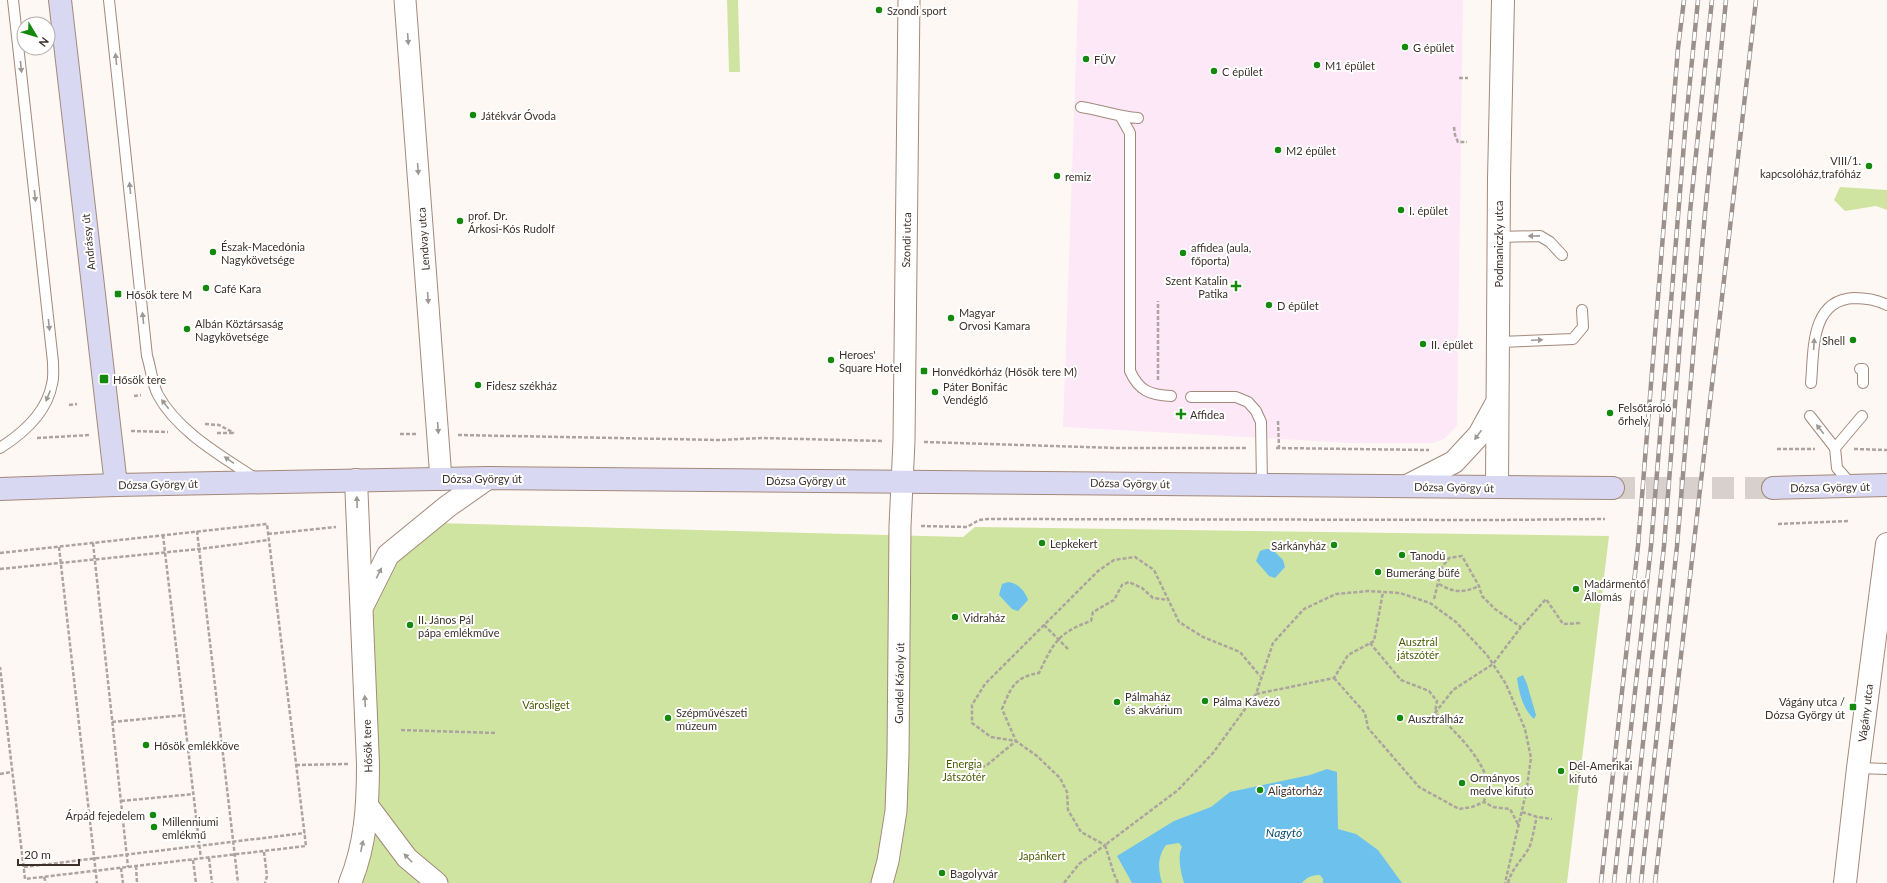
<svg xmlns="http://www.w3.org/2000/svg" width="1887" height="883" font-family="Lato,sans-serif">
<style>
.medical{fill:#fde8f8}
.green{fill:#d0e4a1}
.water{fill:#6dc1ed}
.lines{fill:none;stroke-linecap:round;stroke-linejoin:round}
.secondary-tunnel{stroke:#d7d0cc;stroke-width:22;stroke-dasharray:22 11;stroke-linecap:butt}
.service-casing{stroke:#a38979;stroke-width:12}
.minor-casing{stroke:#a38979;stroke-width:23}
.tertiary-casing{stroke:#a38979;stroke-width:24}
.secondary-casing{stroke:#a38979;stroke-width:24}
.path{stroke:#aca49f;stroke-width:2.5;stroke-dasharray:4 2;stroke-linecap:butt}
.service{stroke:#fff;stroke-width:10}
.minor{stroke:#fff;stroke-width:21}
.tertiary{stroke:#fff;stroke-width:22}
.secondary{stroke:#d9d8f3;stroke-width:22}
.rail-casing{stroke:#9a918c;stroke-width:4.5}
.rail{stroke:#fff;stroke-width:3;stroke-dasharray:9;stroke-linecap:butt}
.oneway{fill:#9e9894}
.poi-dot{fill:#15890d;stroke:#fff;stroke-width:1.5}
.labels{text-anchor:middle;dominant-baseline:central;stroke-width:4;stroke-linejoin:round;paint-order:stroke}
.poi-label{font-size:11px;fill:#3c302a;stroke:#fff;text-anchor:start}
.street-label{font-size:11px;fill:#3c302a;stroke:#fff}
.park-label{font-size:11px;fill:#4b5d04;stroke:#fff}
.water-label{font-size:12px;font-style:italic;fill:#0a4f6d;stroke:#fff}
</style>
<rect width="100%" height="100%" fill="#fef8f4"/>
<path class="medical" d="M1078,0h385l-6,426 -13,13 -11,4h-82l-288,-16z"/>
<path class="green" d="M727,0h11l2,72h-11z
M1840,187l47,3v20l-11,-4 -31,5 -11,-11z
M437,523l526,14 12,-10 634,9 -42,347h-1217l7,-17 4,-258 41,-56z"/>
<path class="water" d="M1266,549h6l11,11 2,7 -10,11 -6,-2 -13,-15 4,-10z
M1008,582c10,1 17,9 20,18l-10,11 -6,-2 -13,-14 3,-11z
M1523,675l4,9 9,31 -2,4c-11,-10 -15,-26 -17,-41z
M1327,769l10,3 1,57 18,5 22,16 24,33h-79v-4l-3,-4c-8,0 -13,2 -18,8h-118c-3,-9 -7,-28 -2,-36l-3,-4 -13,2c-9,13 -8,23 -4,38h-30l-15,-27 57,-35 37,-14 19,-15 80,-17z"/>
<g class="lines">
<path class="secondary-tunnel" d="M1613,488h160"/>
<defs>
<path id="service" d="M109,0l38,356c4,12 5,28 11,39 20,37 64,61 98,84
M1081,107c20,3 38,10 57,11
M1121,117l9,16v238c9,20 20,24 41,25
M1498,237l42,-1 10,6 12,13
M1498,342l75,-3 10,-12 -1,-17
M1860,369h3v14
M1811,383c3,-32 -1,-83 43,-85 11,0 23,2 33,7
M1191,397h45l12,5 8,9 5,11 1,63
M1810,416l25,32 2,20 14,16
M0,448c22,-14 47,-36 52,-64 2,-7 1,-15 1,-22l-40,-362
M1835,448l27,-32
M1858,768l29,1"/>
<path id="minor" d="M405,0l36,479
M368,806l39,52 30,25
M882,883l6,-22 8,-50 2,-56 2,-229 4,-85 5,-441"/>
<path id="tertiary" d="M1407,486l47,-24 25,-27 17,-31
M1497,487l2,-308 4,-179
M362,607l26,-52 60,-49 40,-28
M350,883c16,-39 18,-78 18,-119l-12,-284
M1845,883l13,-115 29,-224"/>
<path id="secondary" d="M60,0l56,485
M1773,488l114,-3
M0,489l116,-4 372,-7 1125,10"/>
</defs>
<use href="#service" class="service-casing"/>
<use href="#minor" class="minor-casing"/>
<use href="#tertiary" class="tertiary-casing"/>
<use href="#secondary" class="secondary-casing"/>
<path class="path" d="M1459,78h9
M1454,127l1,8 3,7h9
M1158,380v-79
M134,396l7,-1
M69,405l8,-1
M1278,421l1,27
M205,424l14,1 15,8
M131,431l37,1
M217,433h17
M400,434h17
M458,435l262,5 42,-2 121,3
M37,438l53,-3
M924,442l193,6h130
M1276,448l153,2
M1777,449h38
M1854,449l33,1
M1778,524l72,-3
M921,526l46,1 12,-7 9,-1 507,1 110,-1
M197,531l41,352
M268,534l68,-7
M163,535l38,324
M93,543l35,324
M59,547l38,336
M0,553l267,-29 39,322 -281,33 -25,-212
M0,569l199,-20 70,-9
M1439,584c15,9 25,9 40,2
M1434,599l8,-32 7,-9 13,-2 17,30 3,10 13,13 26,18
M1044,625l25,25
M1370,643l31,37 28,11 8,10 -2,11
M1334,678l31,35 3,15 51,59 40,22 13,-2 12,-5 9,5 17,2 9,17
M1256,694l78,-16 14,-23 26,-14 9,-49
M112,722l73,-7
M401,730l94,3
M296,765l52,-1
M976,770l11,-5 29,-24 -14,-32c9,-22 13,-32 37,-36 14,-30 20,-41 52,-52l2,-9 21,-12 8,-15 7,-3 13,6 11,10 15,2
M0,774l12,-2
M121,801l73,-7
M1484,802c1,-6 4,-15 3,-21 -5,-24 -35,-53 -52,-68l18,-23 40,-26 28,-37 25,-28 17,25 19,-1
M1522,812l15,5 15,2
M264,852l3,24 -2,7
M209,858l3,25
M193,860l3,23
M136,866l1,17
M24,867l281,-34
M121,868l2,15
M44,877l2,6
M1064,883l15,-19 26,-19 -24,-13 -13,-22 -1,-18 -7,-14 -23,-22 -21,-15 -25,-4 -19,-14v-18l13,-21 113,-113 16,-11 21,-3 19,13 25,52 24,15 37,15 20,24
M1118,883l-4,-9 -9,-29 73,-55 35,-37 43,-59 17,-51 31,-34 32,-15 33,-3 31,2 30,10 26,19 31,33 19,29 19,45 6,29 -5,35 -21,90
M1508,883c4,-15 14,-23 21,-35 4,-9 5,-22 8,-31"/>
<use href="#service" class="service"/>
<use href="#minor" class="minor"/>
<use href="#tertiary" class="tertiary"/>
<use href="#secondary" class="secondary"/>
<defs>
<path id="rail" d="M1601,883l37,-337 40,-498 6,-48
M1614,883l37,-337 34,-415 13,-131
M1628,883l36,-337 26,-334 22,-212
M1641,883l36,-337 28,-333 21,-213
M1655,883l101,-883"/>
</defs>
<use href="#rail" class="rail-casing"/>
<use href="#rail" class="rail"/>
</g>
<defs><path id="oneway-solid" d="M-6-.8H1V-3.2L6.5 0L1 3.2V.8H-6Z"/></defs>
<g class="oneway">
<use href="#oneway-solid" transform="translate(408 39) rotate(86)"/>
<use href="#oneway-solid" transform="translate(116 59) rotate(-96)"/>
<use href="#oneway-solid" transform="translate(21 67) rotate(84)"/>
<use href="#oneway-solid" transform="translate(418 169) rotate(86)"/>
<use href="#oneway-solid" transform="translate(130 188) rotate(-96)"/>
<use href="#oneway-solid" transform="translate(35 196) rotate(84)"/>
<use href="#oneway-solid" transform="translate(1534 236) rotate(179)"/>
<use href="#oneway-solid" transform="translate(428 298) rotate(86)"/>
<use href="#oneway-solid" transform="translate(143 318) rotate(-96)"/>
<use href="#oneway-solid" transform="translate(49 325) rotate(84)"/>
<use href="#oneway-solid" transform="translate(1537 340) rotate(-2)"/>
<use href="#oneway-solid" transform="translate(1814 344) rotate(-86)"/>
<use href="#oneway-solid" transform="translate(48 396) rotate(112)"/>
<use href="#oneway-solid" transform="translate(165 404) rotate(-128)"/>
<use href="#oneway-solid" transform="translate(438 428) rotate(86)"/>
<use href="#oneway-solid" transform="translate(1820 429) rotate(-128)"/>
<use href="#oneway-solid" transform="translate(1478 435) rotate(126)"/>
<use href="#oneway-solid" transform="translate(229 460) rotate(-146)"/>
<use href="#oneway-solid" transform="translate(357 502) rotate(-92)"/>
<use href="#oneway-solid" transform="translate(379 573) rotate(-63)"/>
<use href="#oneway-solid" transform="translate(365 701) rotate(-93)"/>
<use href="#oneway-solid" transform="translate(362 846) rotate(-78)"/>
<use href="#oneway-solid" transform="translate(408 858) rotate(-134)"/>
</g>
<g class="poi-dot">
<circle cx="879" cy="10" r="4"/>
<circle cx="1405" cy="47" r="4"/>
<circle cx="1086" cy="59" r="4"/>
<circle cx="1317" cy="65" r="4"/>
<circle cx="1214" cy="71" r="4"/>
<circle cx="473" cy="115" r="4"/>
<circle cx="1278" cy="150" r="4"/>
<circle cx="1869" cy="166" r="4"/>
<circle cx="1057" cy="176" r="4"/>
<circle cx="1401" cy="210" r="4"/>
<circle cx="460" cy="221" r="4"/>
<circle cx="213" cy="252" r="4"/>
<circle cx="1183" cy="253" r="4"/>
<path d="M1234 280h4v4h4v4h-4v4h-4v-4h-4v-4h4z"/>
<circle cx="206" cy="288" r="4"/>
<rect x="114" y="290" width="8" height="8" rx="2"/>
<circle cx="1269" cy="305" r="4"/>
<circle cx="951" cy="318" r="4"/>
<circle cx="187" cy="329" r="4"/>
<circle cx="1853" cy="340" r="4"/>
<circle cx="1423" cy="344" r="4"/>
<circle cx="831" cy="360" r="4"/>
<rect x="920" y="367" width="8" height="8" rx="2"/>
<rect x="99" y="374" width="10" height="10" rx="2"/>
<circle cx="478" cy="385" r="4"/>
<circle cx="935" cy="392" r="4"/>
<circle cx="1610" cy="413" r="4"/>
<path d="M1179 408h4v4h4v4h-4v4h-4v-4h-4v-4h4z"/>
<circle cx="1042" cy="543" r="4"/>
<circle cx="1334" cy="545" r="4"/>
<circle cx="1402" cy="555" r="4"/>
<circle cx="1378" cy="572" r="4"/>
<circle cx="1576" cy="589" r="4"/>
<circle cx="955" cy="617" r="4"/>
<circle cx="410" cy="625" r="4"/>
<circle cx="1205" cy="701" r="4"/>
<circle cx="1117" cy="702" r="4"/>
<rect x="1849" y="703" width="8" height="8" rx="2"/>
<circle cx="668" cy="718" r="4"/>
<circle cx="1400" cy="718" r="4"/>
<circle cx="146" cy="745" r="4"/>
<circle cx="1561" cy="771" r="4"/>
<circle cx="1462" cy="783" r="4"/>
<circle cx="1260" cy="790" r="4"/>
<circle cx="153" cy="815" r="4"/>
<circle cx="154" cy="827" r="4"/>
<circle cx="942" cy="873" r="4"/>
</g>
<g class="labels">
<g class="poi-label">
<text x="887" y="10">Szondi sport</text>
<text x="1413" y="47">G épület</text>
<text x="1094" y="59">FÜV</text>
<text x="1325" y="65">M1 épület</text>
<text x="1222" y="71">C épület</text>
<text x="481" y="115">Játékvár Óvoda</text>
<text x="1286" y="150">M2 épület</text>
<text x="1861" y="160" text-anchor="end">VIII/1.<tspan x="1861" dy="13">kapcsolóház,trafóház</tspan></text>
<text x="1065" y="176">remiz</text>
<text x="1409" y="210">I. épület</text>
<text x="468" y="215">prof. Dr.<tspan x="468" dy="13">Árkosi-Kós Rudolf</tspan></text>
<text x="221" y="246">Észak-Macedónia<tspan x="221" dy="13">Nagykövetsége</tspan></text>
<text x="1191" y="247">affidea (aula,<tspan x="1191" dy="13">főporta)</tspan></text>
<text x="1228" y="280" text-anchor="end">Szent Katalin<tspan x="1228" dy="13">Patika</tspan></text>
<text x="214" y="288">Café Kara</text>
<text x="126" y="294">Hősök tere M</text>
<text x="1277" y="305">D épület</text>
<text x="959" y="312">Magyar<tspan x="959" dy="13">Orvosi Kamara</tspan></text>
<text x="195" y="323">Albán Köztársaság<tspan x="195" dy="13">Nagykövetsége</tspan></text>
<text x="1845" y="340" text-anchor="end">Shell</text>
<text x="1431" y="344">II. épület</text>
<text x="839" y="354">Heroes'<tspan x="839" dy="13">Square Hotel</tspan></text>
<text x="932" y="371">Honvédkórház (Hősök tere M)</text>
<text x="113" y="379">Hősök tere</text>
<text x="486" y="385">Fidesz székház</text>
<text x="943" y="386">Páter Bonifác<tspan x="943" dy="13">Vendéglő</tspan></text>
<text x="1618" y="407">Felsőtároló<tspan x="1618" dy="13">őrhely</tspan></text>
<text x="1190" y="414">Affidea</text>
<text x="1050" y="543">Lepkekert</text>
<text x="1326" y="545" text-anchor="end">Sárkányház</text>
<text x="1410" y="555">Tanodú</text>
<text x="1386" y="572">Bumeráng büfé</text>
<text x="1584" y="583">Madármentő<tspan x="1584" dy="13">Állomás</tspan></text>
<text x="963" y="617">Vidraház</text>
<text x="418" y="619">II. János Pál<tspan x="418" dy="13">pápa emlékműve</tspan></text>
<text x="1125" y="696">Pálmaház<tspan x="1125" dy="13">és akvárium</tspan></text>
<text x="1213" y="701">Pálma Kávézó</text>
<text x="1845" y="701" text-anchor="end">Vágány utca /<tspan x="1845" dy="13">Dózsa György út</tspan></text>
<text x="676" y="712">Szépművészeti<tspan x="676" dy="13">múzeum</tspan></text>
<text x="1408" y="718">Ausztrálház</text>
<text x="154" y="745">Hősök emlékköve</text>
<text x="1569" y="765">Dél-Amerikai<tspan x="1569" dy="13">kifutó</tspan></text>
<text x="1470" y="777">Ormányos<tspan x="1470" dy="13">medve kifutó</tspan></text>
<text x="1268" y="790">Aligátorház</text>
<text x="145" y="815" text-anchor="end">Árpád fejedelem</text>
<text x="162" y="821">Millenniumi<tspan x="162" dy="13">emlékmű</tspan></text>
<text x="950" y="873">Bagolyvár</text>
</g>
<g class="street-label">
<text transform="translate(423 239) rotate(-94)">Lendvay utca</text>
<text transform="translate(906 240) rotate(-89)">Szondi utca</text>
<text transform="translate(88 242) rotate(-96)">Andrássy út</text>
<text transform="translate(1498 244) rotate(-90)">Podmaniczky utca</text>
<text x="482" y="478">Dózsa György út</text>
<text x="806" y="480">Dózsa György út</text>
<text transform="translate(1130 483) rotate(1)">Dózsa György út</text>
<text transform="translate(158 484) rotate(-1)">Dózsa György út</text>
<text transform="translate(1454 487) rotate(1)">Dózsa György út</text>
<text transform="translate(1830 487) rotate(-1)">Dózsa György út</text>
<text transform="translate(899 683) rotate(-89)">Gundel Károly út</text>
<text transform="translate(1865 713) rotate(-83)">Vágány utca</text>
<text transform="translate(367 746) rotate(-92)">Hősök tere</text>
</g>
<g class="park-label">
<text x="1418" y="641">Ausztrál<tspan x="1418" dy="13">játszótér</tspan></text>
<text x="546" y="704">Városliget</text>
<text x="964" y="763">Energia<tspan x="964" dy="13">Játszótér</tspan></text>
<text x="1042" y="855">Japánkert</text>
</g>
<g class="water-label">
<text x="1284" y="832">Nagytó</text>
</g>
</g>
<g transform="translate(36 36) rotate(128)"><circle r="19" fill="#ffffff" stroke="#b1acaa"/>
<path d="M0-3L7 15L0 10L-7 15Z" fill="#15890d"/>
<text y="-6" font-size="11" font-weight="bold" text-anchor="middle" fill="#3c302a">N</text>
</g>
<path d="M18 859v6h61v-6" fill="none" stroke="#3c302a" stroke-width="2"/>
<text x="24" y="859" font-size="12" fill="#3c302a" stroke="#ffffff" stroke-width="3" paint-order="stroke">20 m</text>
</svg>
